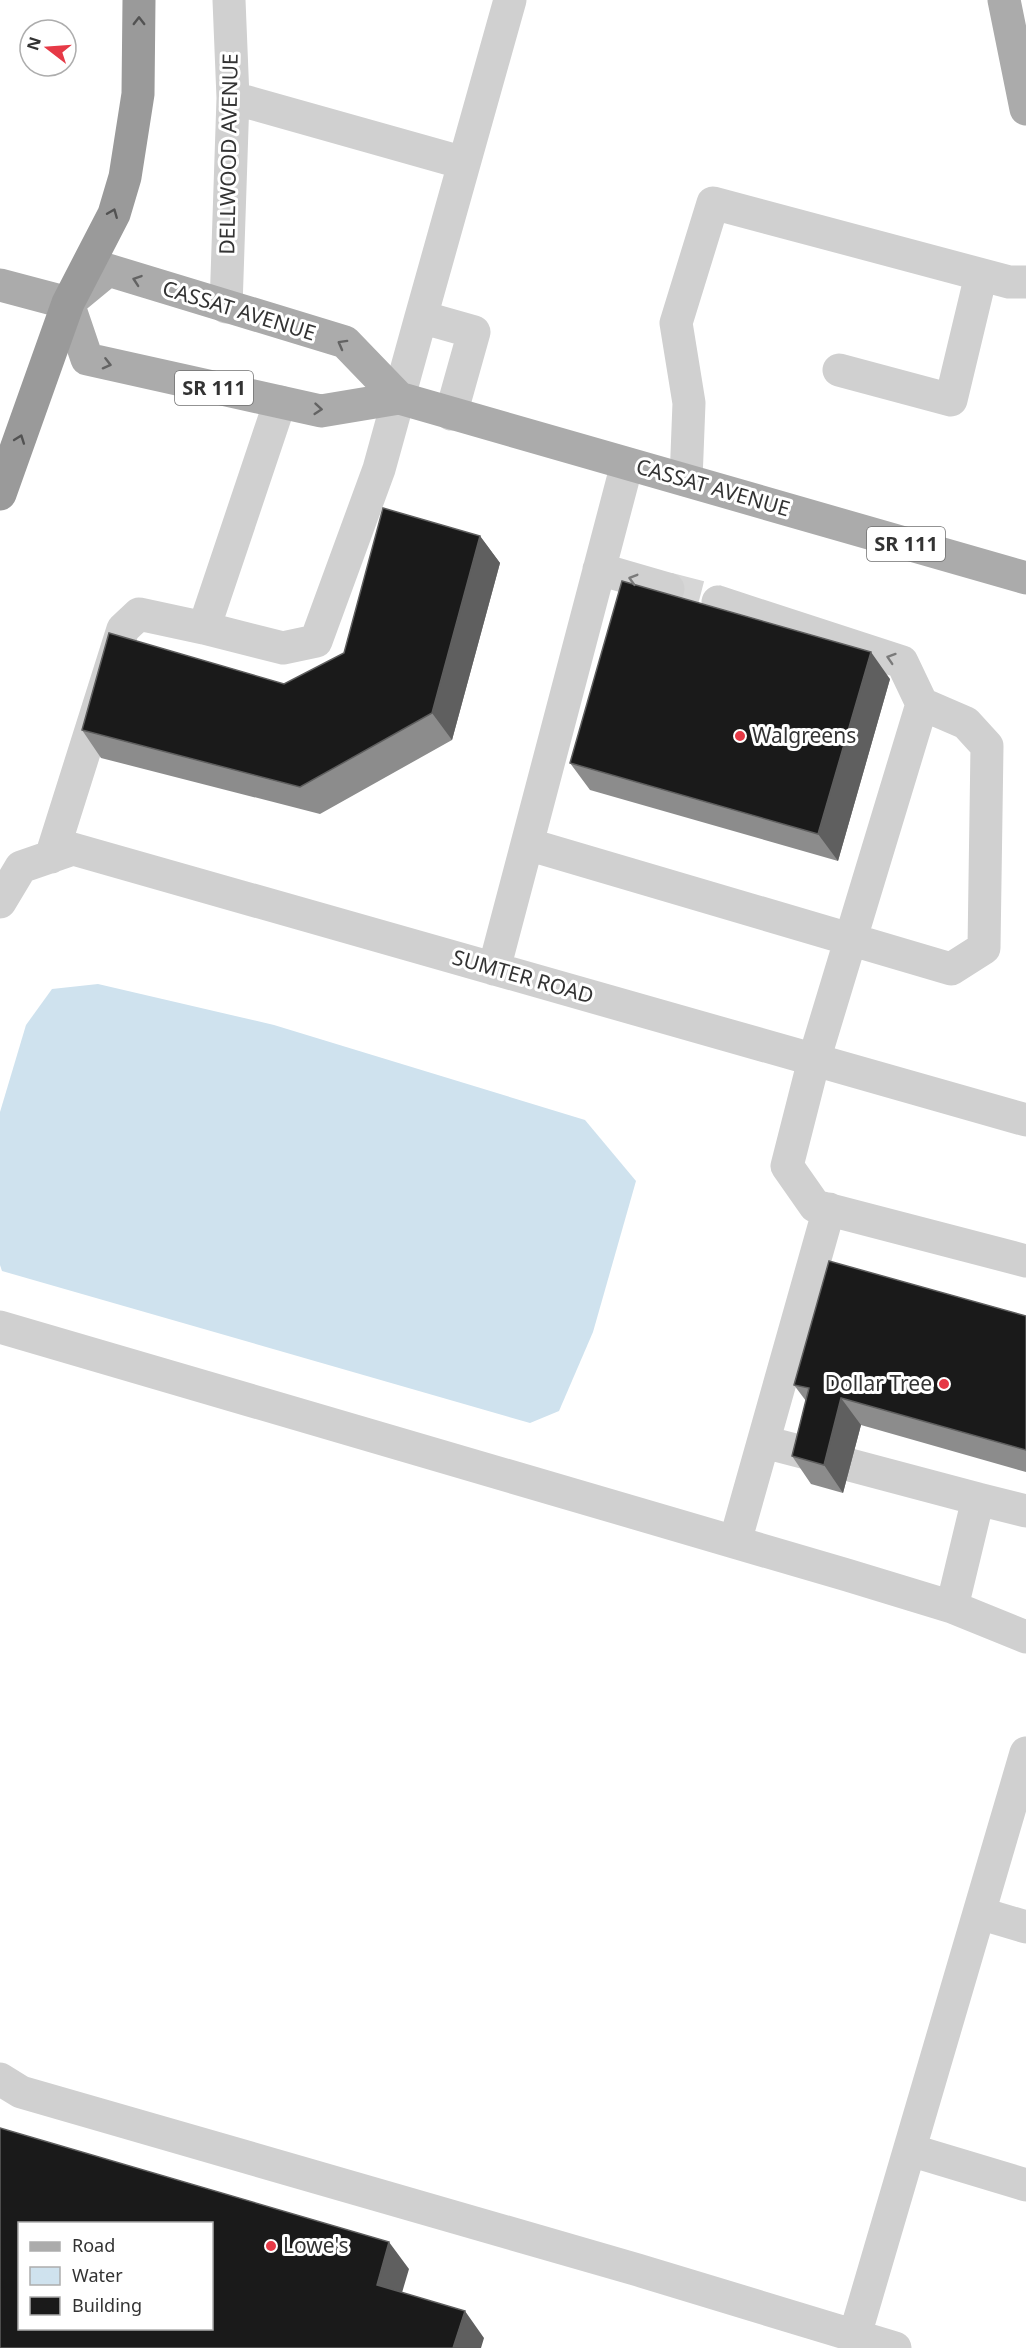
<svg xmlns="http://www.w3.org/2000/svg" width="1026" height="2348" font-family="'Noto Sans',sans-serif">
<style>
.water{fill:#cfe2ee}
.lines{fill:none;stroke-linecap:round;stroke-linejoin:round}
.minor-tunnel{stroke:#d6d6d6;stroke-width:33;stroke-dasharray:33 16;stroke-linecap:butt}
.minor{stroke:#d0d0d0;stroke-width:33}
.major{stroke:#ababab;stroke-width:33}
.highway{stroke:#9a9a9a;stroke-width:33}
.wall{fill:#8c8c8c}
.shaded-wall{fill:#5f5f5f}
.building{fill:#1a1a1a;stroke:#5f5f5f;stroke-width:1.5;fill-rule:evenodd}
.oneway{stroke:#525252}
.oneway2{stroke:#636363}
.oneway3{stroke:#7a7a7a}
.poi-dot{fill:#e63946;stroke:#fff;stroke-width:2}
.labels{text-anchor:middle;stroke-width:6;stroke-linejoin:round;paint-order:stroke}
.shield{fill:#fff;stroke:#707070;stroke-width:1.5}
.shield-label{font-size:20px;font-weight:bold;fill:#333}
.street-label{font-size:21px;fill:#333;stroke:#fff}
.poi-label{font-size:21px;fill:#333;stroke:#fff;text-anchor:start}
</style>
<rect width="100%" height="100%" fill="#fff"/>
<!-- water -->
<path class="water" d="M98,984L274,1025L585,1120L636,1181L593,1332L559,1411L530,1423L2,1271L0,1265V1112L26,1025L52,989Z"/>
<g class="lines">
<!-- minor-tunnel -->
<path class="minor-tunnel" d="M668,589L718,602"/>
<!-- minor -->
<path class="minor" d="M233,98L464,163
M226,307L233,98L229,0
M421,317L510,0
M839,370L951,400L981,275
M627,464L527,844L951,969L984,948L987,746L966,723L922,704
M686,480L689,403L676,323L713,203L1009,282H1026
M599,569L668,589
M718,602L902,662L922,704L814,1060L787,1166L815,1206L1026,1261
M204,628L283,648L316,641L379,469L421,317L474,332L451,414
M51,857L123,629L139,614L204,628L280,402
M0,902L21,867L73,849L1026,1120
M494,969L527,844
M0,1327L847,1575L952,1607L1026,1637
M764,1442L818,1456
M850,1465L978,1499
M735,1542L829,1209
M952,1607L978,1499L1026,1511
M979,1913L1026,1927
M0,2079L21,2092L638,2270L895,2348
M910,2150L1026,2185
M855,2335L1026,1753"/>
<!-- major -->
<path class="major" d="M1004,0L1026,109
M0,285L68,303
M68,303L87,359L321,411L399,398L1026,578
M68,303L108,270L345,342L399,398"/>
<!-- highway -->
<path class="highway" d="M0,494L68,303L114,214L125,177L138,94L139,0"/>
</g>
<!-- wall -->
<path class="wall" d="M480,536L500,563L452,740L320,814L101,758L82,730L284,684L344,653Z
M890,679L838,861L590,790L570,763Z
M1026,1316V1472L861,1425L843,1493L811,1484L792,1456L806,1401L794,1385Z"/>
<!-- shaded-wall -->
<path class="shaded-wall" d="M480,536L500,563L452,740L432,713Z
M871,652L890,679L838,861L818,834Z
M841,1398L861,1425L843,1493L824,1465Z
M389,2242L409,2269L396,2313L377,2285Z
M465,2311L484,2338L481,2348H453Z"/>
<!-- building -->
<path class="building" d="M383,508L480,536L432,713L300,787L82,730L109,633L284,684L344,653Z
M622,581L871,652L818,834L570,763Z
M829,1261L1026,1316V1450L841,1398L824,1465L792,1456L809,1388L794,1385Z
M0,2128L389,2242L377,2285L465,2311L453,2348H0ZM20,2223H212V2328H20Z"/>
<!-- one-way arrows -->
<defs><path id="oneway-chevron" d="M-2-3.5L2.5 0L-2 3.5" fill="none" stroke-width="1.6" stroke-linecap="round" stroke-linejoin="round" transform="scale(1.5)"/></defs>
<g class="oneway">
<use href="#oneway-chevron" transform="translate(139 21) rotate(-90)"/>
<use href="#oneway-chevron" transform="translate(113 213) rotate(-68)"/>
<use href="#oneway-chevron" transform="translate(20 439) rotate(-70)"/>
</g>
<g class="oneway2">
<use href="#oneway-chevron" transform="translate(137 280) rotate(-161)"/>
<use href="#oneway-chevron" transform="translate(342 344) rotate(-151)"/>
<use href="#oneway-chevron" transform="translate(107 364) rotate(14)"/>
<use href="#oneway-chevron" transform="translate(318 409) rotate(5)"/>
</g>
<g class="oneway3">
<use href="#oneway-chevron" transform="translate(633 579) rotate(-164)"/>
<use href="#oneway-chevron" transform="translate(891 658) rotate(-162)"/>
</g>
<!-- markers -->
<g class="poi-dot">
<circle cx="740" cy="736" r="6"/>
<circle cx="944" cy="1384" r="6"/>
<circle cx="271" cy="2246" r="6"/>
</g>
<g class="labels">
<!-- shield labels -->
<g class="shield">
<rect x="175" y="371" width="78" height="34" rx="4.5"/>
<rect x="867" y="527" width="78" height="34" rx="4.5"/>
</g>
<g class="shield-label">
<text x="214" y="395">SR 111</text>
<text x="906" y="551">SR 111</text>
</g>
<!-- street labels -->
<g class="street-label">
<text transform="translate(229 154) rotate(-89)" y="7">DELLWOOD AVENUE</text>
<text transform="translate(239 311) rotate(17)" y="7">CASSAT AVENUE</text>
<text transform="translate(713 488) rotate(16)" y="7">CASSAT AVENUE</text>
<text transform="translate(523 977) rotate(16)" y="7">SUMTER ROAD</text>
</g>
<!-- poi labels -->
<g class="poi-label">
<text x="752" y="743">Walgreens</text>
<text x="932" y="1391" text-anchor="end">Dollar Tree</text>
<text x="283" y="2253">Lowe's</text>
</g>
</g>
<!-- legend -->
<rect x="18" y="2222" width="195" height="108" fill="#ffffff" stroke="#adadad" stroke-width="1.5"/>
<rect x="30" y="2242" width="30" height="9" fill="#ababab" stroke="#adadad" stroke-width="1.5"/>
<text x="72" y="2252" font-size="18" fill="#333333">Road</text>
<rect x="30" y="2267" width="30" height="18" fill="#cfe2ee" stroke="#adadad" stroke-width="1.5"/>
<text x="72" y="2282" font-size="18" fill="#333333">Water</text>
<rect x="30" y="2297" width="30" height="18" fill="#1a1a1a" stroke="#adadad" stroke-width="1.5"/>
<text x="72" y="2312" font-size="18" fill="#333333">Building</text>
<!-- north arrow -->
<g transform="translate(48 48) rotate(287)"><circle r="28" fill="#ffffff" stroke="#adadad" stroke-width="1.5"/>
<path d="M0-4.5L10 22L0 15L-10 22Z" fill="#e63946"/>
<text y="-9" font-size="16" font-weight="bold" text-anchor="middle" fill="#333333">N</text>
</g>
</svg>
